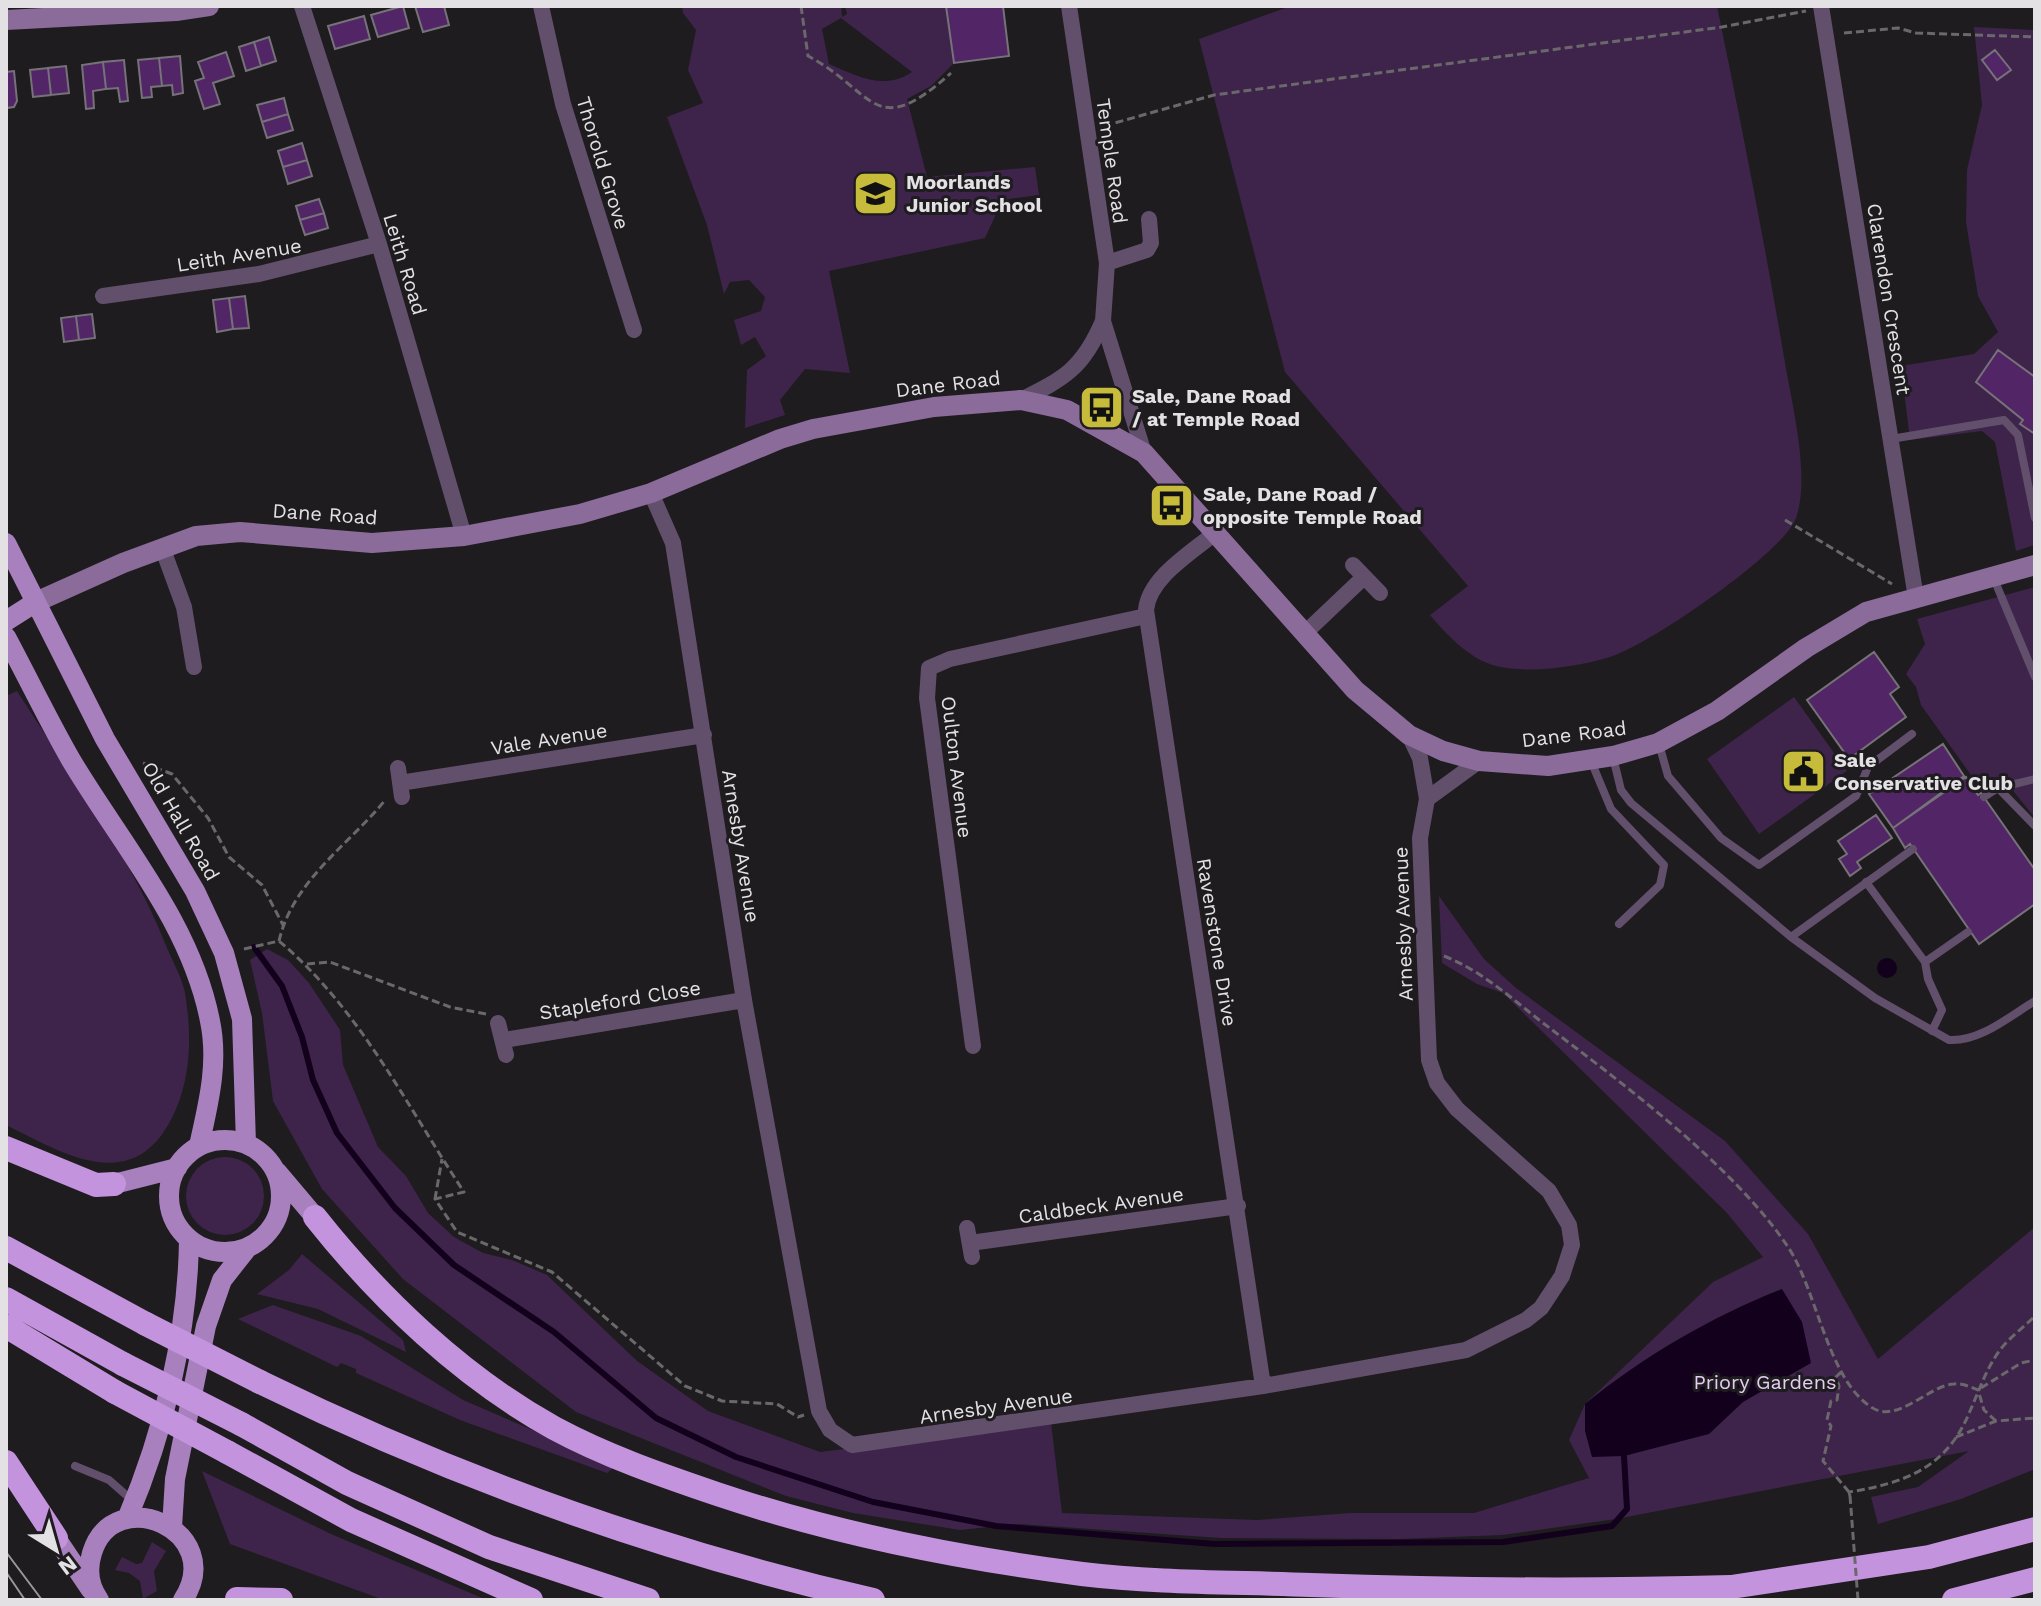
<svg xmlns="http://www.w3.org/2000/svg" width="2041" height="1606" font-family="'Work Sans',sans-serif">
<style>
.green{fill:#3e244b;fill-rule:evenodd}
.water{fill:#12001c}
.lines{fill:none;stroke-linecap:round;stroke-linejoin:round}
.stream{stroke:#12001c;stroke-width:6}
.building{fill:#522567;stroke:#757377;stroke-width:2}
.path{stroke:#6a686b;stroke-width:3;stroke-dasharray:8 4;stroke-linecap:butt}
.lane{stroke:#624f6c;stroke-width:8}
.street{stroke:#624f6c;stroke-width:16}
.secondary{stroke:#8a6b9a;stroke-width:20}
.primary{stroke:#a880bd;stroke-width:20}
.highway{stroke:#c493dd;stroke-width:24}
.tram{stroke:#99979a;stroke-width:2}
.path-bridge{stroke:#6a686b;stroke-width:3;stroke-dasharray:8 4;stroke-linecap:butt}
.highway-bridge{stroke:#c493dd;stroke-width:24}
.labels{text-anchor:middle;stroke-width:6;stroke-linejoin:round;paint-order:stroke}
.street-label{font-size:20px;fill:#e3e1e3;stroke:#1e1c1f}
.poi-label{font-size:20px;font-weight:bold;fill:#e3e1e3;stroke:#1e1c1f;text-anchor:start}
.park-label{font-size:20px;fill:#e5ccf3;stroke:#1e1c1f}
</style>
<rect width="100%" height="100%" fill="#1e1c1f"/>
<!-- green -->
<path class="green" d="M682,6H841L842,17L847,14L845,6H946L954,63L931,86L907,99L927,177L1035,167L1039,195L1008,199L997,212L985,238L829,271L850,373L805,369L780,400L785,415L745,428L747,370L766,356L755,337L741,345L734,320L761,311L765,297L749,280L730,282L724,294L707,225L667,117L703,103L688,70L696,30L683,13ZM841,18L912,72C884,91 857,76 829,64L822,29Z
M1291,6H1717C1741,123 1764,239 1784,357C1791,401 1811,475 1796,518C1784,553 1646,647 1610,657C1577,667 1530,674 1496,666C1469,659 1447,635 1430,615L1468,586L1285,372L1199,39Z
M1974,27L2035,30V545L2016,551L1995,442L1982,431L1910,440L1901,366L1974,354L1998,332L1978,296L1966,222L1967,170L1982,105Z
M2035,587V818L2006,782L1971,775L1921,705L1916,687L1906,674L1925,644L1917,619Z
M17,691C70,774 131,856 167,948C173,962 182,978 185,993C193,1041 191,1092 163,1133C122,1192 55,1149 6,1125V696Z
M1794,697L1847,771L1759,834L1707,759Z
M1439,896L1484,959L1516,988L1725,1141L1808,1234L1878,1359L2035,1227V1469L1961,1499L1878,1524L1871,1497L1918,1487L1969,1451L1616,1519L1502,1535L1399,1539L1221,1538L1019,1524L960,1530L853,1513L786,1496L576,1412L403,1279L322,1189L273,1101L262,1013L250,960L267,949L288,960L309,983L340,1030L343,1065L378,1147L406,1176L428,1213L454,1237L483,1253L512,1260L547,1275L637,1361L708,1411L820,1452L1051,1423L1062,1513L1257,1520L1351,1513H1474L1589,1478L1569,1440L1585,1404L1713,1282L1763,1257L1727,1213L1503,993L1477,984L1442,963Z
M186 1196a39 39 0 1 1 78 0a39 39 0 1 1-78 0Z
M302,1254L403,1340L406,1352L318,1309L257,1294L289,1270Z
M273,1305L361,1336L463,1400L616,1466L607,1473L460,1420L356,1373V1369L341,1363L337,1367L238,1319Z
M202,1471L331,1534L487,1600H384L230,1544Z
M152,1542L166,1551L154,1571L157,1591L143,1599L140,1581L129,1573L115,1570L122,1557L136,1564L142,1563Z"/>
<!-- water -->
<path class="water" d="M1877 968a10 10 0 1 1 20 0a10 10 0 1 1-20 0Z
M1782,1289L1802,1322L1811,1363L1743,1402L1709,1434L1624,1456L1592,1457L1585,1431V1404C1644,1356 1711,1317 1782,1289Z"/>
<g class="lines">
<!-- stream -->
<path class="stream" d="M254,947L282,986L302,1037L313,1080L337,1133L395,1208L454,1265L554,1332L656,1418L736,1457L873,1502L996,1526L1214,1544L1503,1542L1612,1526L1627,1509L1624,1456"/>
</g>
<!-- building -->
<path class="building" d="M403,6L409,28L378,37L371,15Z
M415,6H444L449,25L423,32Z
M946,6H1003L1009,56L954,63Z
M364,16L370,39L335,49L328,26Z
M269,37L276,61L261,66L254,42Z
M254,42L261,66L246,71L239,47Z
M1995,50L2011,70L1997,80L1982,60Z
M226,52L234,76L213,83L220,104L204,109L195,81L204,78L198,62Z
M180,56L183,93L173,95L172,85L162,86L159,58Z
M159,58L162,86L151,87L152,97L142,98L138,60Z
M124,60L128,101L120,102L118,88L106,89L103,62Z
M103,62L106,89L93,91L94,108L86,109L82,65Z
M66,66L69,93L51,95L48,68Z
M48,68L51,95L33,97L30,70Z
M14,71L17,101L14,107L6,108V72Z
M284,98L288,114L262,122L257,105Z
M288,114L293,130L267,138L262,122Z
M302,143L307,160L283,167L278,151Z
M307,160L312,176L288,184L283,167Z
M319,199L324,213L300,220L296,206Z
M324,213L328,228L305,235L300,220Z
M245,296L249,328L233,329L229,298Z
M229,298L233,329L217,332L213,300Z
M92,314L95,338L79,340L76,316Z
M76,316L79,340L64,342L61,318Z
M1998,350L2035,377V434L2020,424L2023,420L1976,382Z
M1874,652L1899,687L1890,694L1906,717L1849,759L1807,700Z
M1943,744L1964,776L1893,828L1869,794Z
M1966,777L1978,795L1981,793L2035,870V904L1979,944L1910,844L1905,848L1893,828Z
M1876,815L1892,838L1857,862L1861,868L1850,876L1839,859L1847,854L1838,841Z"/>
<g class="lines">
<!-- path -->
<path class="path" d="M801,6L808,56C875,91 873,143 951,73
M1844,33L1898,28L1916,33L2035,37
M1104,126L1214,95L1722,27L1806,11
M1785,520L1892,584
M143,763L172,774L208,818L229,857L262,885L283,925
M279,941C293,880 349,845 386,799
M244,949L279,941C359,1008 407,1106 464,1192L435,1199L457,1232L552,1272L685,1386L722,1401L777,1404L798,1417L804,1415
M1444,956C1482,971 1511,998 1543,1023C1622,1083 1733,1165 1788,1247C1817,1290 1827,1378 1871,1407C1897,1425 1929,1385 1954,1384C1963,1383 1970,1387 1978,1390L1984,1410L1996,1421
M307,964L330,962L450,1007L486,1014
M435,1199L442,1159
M1841,1372L1836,1377L1839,1386L1837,1400L1831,1401L1827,1420L1831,1426L1823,1461L1849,1492
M1981,1388L2021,1363L2035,1360
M1956,1437L1996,1421L2035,1418
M1850,1496L1849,1492C1905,1483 1947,1468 1970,1411C1979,1391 1986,1369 2000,1350C2009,1338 2024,1327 2035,1316"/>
<!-- lane -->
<path class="lane" d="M1891,439L2004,420L2018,435L2035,518
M1994,579L2035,677
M1659,744L1668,776L1721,838L1759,865L1856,796L1868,767L1912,734
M1613,757L1621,790L1631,803L1791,937L1913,849
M1591,761L1611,809L1664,865L1660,885L1619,924
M1998,788L2035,826
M1984,797L1998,788L2035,779
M1866,882L1925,962L1928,979L1942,1010L1932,1031
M1791,937L1875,998L1949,1040C1980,1042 2010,1016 2035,1001
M1925,962L1968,932
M75,1466L109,1480L134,1502"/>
<!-- street -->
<path class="street" d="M302,6L379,244L464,536
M541,6L563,104L634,330
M1069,6L1107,263L1103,321L1144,453
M1821,6L1916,598
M1107,263L1147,250L1151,243L1149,219
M103,296L259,274L379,244
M1021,400C1065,378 1083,368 1103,321
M651,493L673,543L744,1000L819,1411L830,1430L852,1445L1263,1386L1466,1350L1526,1320L1541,1308L1562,1276L1572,1245L1569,1225L1549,1191L1457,1109L1437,1083L1429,1060L1420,838L1427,799L1420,758L1409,735
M1216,532C1193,552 1149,577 1146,610L1263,1386
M162,547L184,607L194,667
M1353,565L1380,593
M1306,632L1364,577
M398,768L402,797
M400,783L704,735
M1427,799L1479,761
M498,1023L506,1055
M504,1040L744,1000
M973,1046L927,698L929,668L950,659L1146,616
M967,1228L972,1257
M970,1243L1238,1206"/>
<!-- secondary -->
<path class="secondary" d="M6,20L176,11L209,6
M36,602L123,563L196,536L240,532L372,543L464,536L580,514L651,493L780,439L813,429L934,407L1021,400L1067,410L1144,453L1355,690L1409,735L1443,751L1479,761L1548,766L1613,756L1658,743L1717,711L1806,648L1866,612L2035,565"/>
<!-- primary -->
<path class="primary" d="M6,543L105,739L195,891L224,953L242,1019L246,1144
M6,621L36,602
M6,637C28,678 48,720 71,760C121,844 191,923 210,1021C219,1064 208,1105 199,1146
M169 1196a56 56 0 1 1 112 0a56 56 0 1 1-112 0Z
M277,1172L315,1217
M114,1184L177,1168
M127,1519C164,1432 188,1333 189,1239
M172,1527L175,1479L206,1326L222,1280L248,1247
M56,1538L91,1590
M99,1600C89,1586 87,1569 92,1553C114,1481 228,1531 183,1600"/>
<!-- highway -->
<path class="highway" d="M6,1148L96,1185L114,1184
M315,1217C380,1299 462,1377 554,1428C606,1456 661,1475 717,1494C836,1534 957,1558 1082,1574C1157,1583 1235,1582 1311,1585C1451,1590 1590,1591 1731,1587
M6,1248L146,1324
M6,1299L123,1364
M6,1326L115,1392
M260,1382C456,1478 660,1551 873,1600
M241,1424L347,1483L489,1547L648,1600
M227,1452L351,1520L531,1600
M6,1462L56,1538
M1718,1589L1929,1557L2035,1529
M237,1599L281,1600
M1954,1600L2035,1579"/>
<!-- tram -->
<path class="tram" d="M6,1552L42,1600
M6,1572L25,1600"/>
<!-- path-bridge -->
<path class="path-bridge" d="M1850,1496L1858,1600"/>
<!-- highway-bridge -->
<path class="highway-bridge" d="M146,1324L260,1382
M123,1364L241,1424
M115,1392L227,1452"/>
</g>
<!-- icons -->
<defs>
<symbol id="school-square" viewBox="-11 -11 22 22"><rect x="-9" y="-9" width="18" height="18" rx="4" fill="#c7bb3b" stroke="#1e1c1f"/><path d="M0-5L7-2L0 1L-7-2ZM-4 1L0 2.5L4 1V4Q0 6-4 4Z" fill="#111"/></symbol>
<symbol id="bus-square" viewBox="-11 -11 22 22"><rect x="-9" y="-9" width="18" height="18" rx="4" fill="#c7bb3b" stroke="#1e1c1f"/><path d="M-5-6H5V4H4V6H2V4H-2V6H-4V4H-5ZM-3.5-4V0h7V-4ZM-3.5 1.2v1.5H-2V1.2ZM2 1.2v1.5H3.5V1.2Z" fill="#111"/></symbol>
<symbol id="civic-square" viewBox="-11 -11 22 22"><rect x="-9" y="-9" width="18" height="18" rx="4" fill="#c7bb3b" stroke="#1e1c1f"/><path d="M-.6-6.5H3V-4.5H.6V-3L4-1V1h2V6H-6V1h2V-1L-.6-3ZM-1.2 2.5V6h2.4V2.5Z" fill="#111"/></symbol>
</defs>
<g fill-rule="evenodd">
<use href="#school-square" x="850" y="168" width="51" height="51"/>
<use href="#bus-square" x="1076" y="382" width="51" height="51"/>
<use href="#bus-square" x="1146" y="480" width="51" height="51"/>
<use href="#civic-square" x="1778" y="746" width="51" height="51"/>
</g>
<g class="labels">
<!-- street labels -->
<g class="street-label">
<text transform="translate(1112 161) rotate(82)" y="7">Temple Road</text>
<text transform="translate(603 163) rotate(73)" y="7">Thorold Grove</text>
<text transform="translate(239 255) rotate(-9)" y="7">Leith Avenue</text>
<text transform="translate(405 264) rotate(73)" y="7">Leith Road</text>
<text transform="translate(1889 299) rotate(81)" y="7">Clarendon Crescent</text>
<text transform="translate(948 384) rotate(-7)" y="7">Dane Road</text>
<text transform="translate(325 514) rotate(4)" y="7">Dane Road</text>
<text transform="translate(1574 734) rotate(-7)" y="7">Dane Road</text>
<text transform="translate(549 739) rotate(-9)" y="7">Vale Avenue</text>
<text transform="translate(957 767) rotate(83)" y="7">Oulton Avenue</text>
<text transform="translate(181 821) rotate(60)" y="7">Old Hall Road</text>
<text transform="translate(741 846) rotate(81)" y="7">Arnesby Avenue</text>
<text transform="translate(1403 924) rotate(-92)" y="7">Arnesby Avenue</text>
<text transform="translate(1217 942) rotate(81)" y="7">Ravenstone Drive</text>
<text transform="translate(620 1000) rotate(-9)" y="7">Stapleford Close</text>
<text transform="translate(1101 1205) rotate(-8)" y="7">Caldbeck Avenue</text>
<text transform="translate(996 1406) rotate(-8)" y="7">Arnesby Avenue</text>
</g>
<!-- poi labels -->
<g class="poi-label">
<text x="906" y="189">Moorlands<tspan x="906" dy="23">Junior School</tspan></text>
<text x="1132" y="403">Sale, Dane Road<tspan x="1132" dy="23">/ at Temple Road</tspan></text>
<text x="1203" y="501">Sale, Dane Road /<tspan x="1203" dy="23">opposite Temple Road</tspan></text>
<text x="1834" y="767">Sale<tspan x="1834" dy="23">Conservative Club</tspan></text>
</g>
<!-- park labels -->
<g class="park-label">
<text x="1765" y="1389">Priory Gardens</text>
</g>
</g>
<!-- border -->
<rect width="2041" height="1606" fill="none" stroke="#e3e1e3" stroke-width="16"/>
<!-- north arrow -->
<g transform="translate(56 1550) rotate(143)" stroke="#1e1c1f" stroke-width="6" paint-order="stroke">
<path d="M0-6L14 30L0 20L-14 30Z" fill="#e3e1e3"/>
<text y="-12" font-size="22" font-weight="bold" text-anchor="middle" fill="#e3e1e3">N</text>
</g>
</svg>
